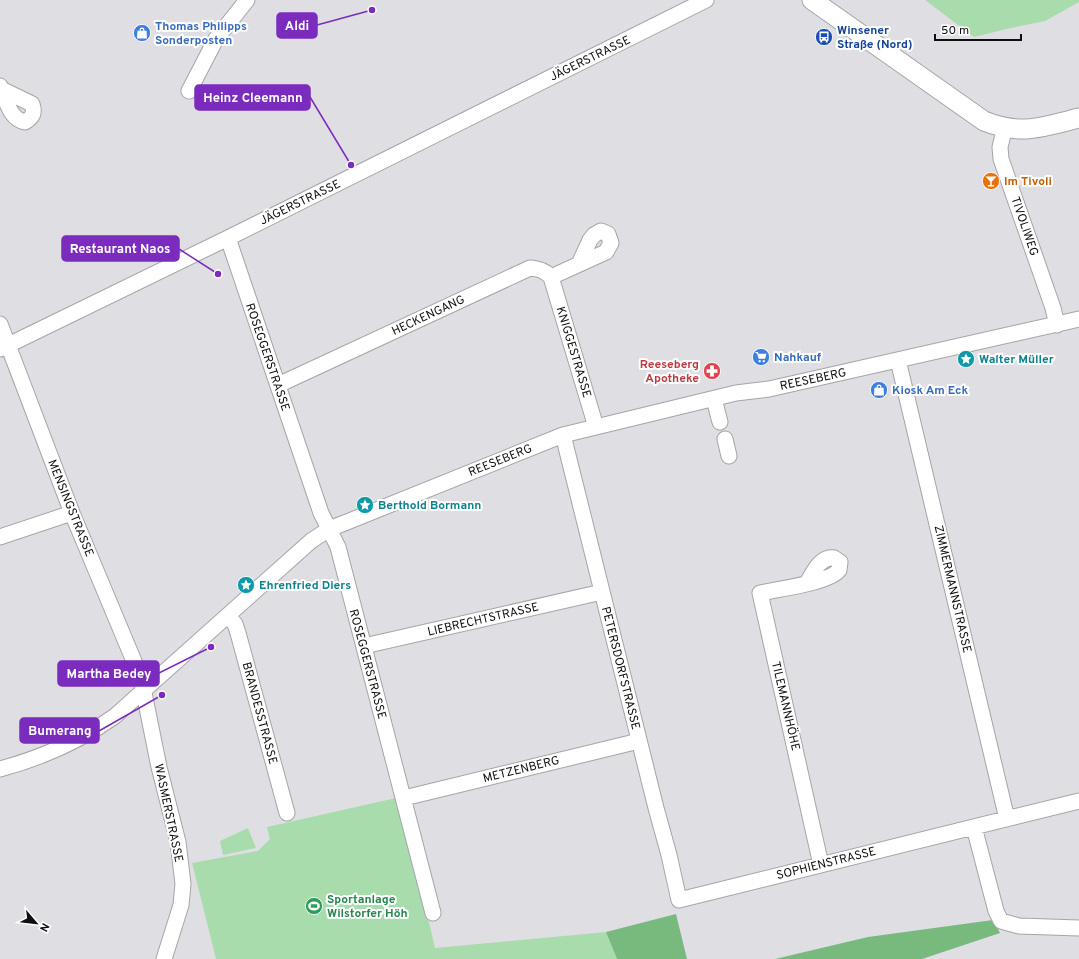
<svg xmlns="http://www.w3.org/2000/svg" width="1079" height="959" font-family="Overpass,sans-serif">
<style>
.green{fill:#a9dcad}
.forest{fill:#78ba7e}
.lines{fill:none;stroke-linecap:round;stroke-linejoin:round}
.minor-casing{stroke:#a5a4aa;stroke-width:17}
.major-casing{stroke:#a5a4aa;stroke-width:21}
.minor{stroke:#fff;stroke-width:15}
.major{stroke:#fff;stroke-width:19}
.labels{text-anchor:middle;stroke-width:4;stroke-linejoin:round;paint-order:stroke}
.shop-label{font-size:12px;font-weight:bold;fill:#366cbe;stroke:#fff;text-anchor:start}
.transit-label{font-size:12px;font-weight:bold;fill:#164399;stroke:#fff;text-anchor:start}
.street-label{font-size:12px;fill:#0f0f11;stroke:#fff}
.food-label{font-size:12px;font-weight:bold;fill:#c56008;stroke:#fff;text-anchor:start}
.culture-label{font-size:12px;font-weight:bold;fill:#0d838f;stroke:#fff;text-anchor:start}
.health-label{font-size:12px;font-weight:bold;fill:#be3a42;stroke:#fff;text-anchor:end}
.leisure-label{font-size:12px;font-weight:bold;fill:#27864d;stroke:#fff;text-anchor:start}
.leader{fill:none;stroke:#7b2cbf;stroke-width:1.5}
.callout-dot{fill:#7b2cbf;stroke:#fff;stroke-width:1.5}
.callout{fill:#7b2cbf;stroke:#7b2cbf;stroke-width:1.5}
.callout-label{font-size:13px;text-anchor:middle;font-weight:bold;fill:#fff}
</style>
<rect width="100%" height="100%" fill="#dfdee3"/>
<!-- green -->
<path class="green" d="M925,0H1079V2L1045,21L1011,28L974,37Z
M396,798L401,803L435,948L606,932L617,959H216L192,863L258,851L270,839L267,827Z
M248,828L256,848L223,855L220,841Z"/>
<!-- forest -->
<path class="forest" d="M676,914L687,959H617L606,932Z
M993,920L1000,933L922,959H775L868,937Z"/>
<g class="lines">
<defs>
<path id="minor" d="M0,86L1,89C7,102 10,119 25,122C33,117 35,113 32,104L1,89
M189,91L216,39L247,0
M1005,127L1000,147L1001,159L1053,308L1057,325
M228,238L321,513L338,547L433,913
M551,277L606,252L611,243L608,234L601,231L594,235L590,240L579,264
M0,324L72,513L141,678L159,767L178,842L183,884L181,905L164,959
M0,349L228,238L706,0
M898,360L1007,819
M278,385L530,268C539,269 544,270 551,277L596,427
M714,399L720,422
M563,435L656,808L669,855L679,900L1079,801
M725,439L729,456
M0,537L72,513
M807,583C813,573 820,556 834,558L840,562L839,570C829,583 778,589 760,593L821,865
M228,616L235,624L238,633L287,813
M364,646L602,592
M0,769C41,758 80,741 115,716L311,541L329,529L347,522L563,435L736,393L769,389L1079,319
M404,798L639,741
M974,827L996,911L1001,921L1019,926L1079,928"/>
<path id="major" d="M812,0L984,121C1021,136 1043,127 1079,118"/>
</defs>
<!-- minor casing -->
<use href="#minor" class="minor-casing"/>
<!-- major casing -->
<use href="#major" class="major-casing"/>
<!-- minor -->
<use href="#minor" class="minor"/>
<!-- major -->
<use href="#major" class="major"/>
</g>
<!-- icons -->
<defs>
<symbol id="shop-disc" viewBox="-11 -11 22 22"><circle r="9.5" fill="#3f7fe0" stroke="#fff"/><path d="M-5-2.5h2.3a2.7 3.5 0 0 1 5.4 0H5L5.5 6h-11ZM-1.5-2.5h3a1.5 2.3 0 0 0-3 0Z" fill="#fff"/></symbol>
<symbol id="bus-disc" viewBox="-11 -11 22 22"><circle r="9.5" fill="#1a4fb4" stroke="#fff"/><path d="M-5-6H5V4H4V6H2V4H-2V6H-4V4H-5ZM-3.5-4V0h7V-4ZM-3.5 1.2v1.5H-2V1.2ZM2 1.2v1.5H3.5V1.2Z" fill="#fff"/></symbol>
<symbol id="bar-disc" viewBox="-11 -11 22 22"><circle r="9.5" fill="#e8710a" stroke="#fff"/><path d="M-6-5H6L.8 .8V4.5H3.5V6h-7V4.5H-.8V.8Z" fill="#fff"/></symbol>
<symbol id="supermarket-disc" viewBox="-11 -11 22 22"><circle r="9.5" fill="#3f7fe0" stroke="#fff"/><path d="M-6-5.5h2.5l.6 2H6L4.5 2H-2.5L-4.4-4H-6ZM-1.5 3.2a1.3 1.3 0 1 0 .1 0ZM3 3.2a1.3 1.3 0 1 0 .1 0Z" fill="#fff"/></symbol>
<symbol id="sight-disc" viewBox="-11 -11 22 22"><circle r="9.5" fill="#0f9aa8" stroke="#fff"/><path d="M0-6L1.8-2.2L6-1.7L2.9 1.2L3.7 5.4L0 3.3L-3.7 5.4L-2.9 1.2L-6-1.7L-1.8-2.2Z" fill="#fff"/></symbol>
<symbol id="pharmacy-disc" viewBox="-11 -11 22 22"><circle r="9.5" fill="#e0444e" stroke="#fff"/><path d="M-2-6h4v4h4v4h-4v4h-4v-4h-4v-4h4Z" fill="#fff"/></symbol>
<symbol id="stadium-disc" viewBox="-11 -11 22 22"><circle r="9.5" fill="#2e9e5b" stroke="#fff"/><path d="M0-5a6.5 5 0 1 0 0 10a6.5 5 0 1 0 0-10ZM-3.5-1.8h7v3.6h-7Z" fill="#fff"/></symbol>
</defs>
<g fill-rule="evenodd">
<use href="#shop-disc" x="132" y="23" width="20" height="20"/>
<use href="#bus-disc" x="814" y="27" width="20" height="20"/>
<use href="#bar-disc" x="981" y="171" width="20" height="20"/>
<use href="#supermarket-disc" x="751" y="347" width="20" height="20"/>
<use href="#sight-disc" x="956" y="349" width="20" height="20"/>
<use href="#pharmacy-disc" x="702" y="361" width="20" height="20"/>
<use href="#shop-disc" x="869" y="380" width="20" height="20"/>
<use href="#sight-disc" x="355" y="495" width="20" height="20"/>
<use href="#sight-disc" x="236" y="575" width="20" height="20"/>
<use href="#stadium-disc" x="304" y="896" width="20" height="20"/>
</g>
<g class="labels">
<!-- shop labels -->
<g class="shop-label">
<text x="155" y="30">Thomas Philipps<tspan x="155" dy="14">Sonderposten</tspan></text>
<text x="774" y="361">Nahkauf</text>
<text x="892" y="394">Kiosk Am Eck</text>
</g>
<!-- transit labels -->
<g class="transit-label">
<text x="837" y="34">Winsener<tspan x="837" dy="14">Straße (Nord)</tspan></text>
</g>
<!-- street labels -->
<g class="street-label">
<text transform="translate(590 58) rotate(-26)" y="4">JÄGERSTRASSE</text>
<text transform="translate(300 202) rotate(-26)" y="4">JÄGERSTRASSE</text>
<text transform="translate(1025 226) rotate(71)" y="4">TIVOLIWEG</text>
<text transform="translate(428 315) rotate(-25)" y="4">HECKENGANG</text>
<text transform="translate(574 352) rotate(73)" y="4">KNIGGESTRASSE</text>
<text transform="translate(268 357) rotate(71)" y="4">ROSEGGERSTRASSE</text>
<text transform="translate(813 379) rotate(-12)" y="4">REESEBERG</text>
<text transform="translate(500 460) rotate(-22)" y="4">REESEBERG</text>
<text transform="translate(71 508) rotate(68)" y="4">MENSINGSTRASSE</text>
<text transform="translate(953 589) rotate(77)" y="4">ZIMMERMANNSTRASSE</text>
<text transform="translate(483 619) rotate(-13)" y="4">LIEBRECHTSTRASSE</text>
<text transform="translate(368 664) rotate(75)" y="4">ROSEGGERSTRASSE</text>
<text transform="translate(621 668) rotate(76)" y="4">PETERSDORFSTRASSE</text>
<text transform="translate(786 706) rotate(77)" y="4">TILEMANNHÖHE</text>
<text transform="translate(260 713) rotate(75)" y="4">BRANDESSTRASSE</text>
<text transform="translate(521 769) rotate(-14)" y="4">METZENBERG</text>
<text transform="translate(169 813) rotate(78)" y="4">WASMERSTRASSE</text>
<text transform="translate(826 863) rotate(-14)" y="4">SOPHIENSTRASSE</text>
</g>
<!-- food labels -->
<g class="food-label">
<text x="1004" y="185">Im Tivoli</text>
</g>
<!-- culture labels -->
<g class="culture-label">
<text x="979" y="363">Walter Müller</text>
<text x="378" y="509">Berthold Bormann</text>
<text x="259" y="589">Ehrenfried Diers</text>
</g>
<!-- health labels -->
<g class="health-label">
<text x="699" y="368">Reeseberg<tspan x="699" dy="14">Apotheke</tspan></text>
</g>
<!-- leisure labels -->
<g class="leisure-label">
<text x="327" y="903">Sportanlage<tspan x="327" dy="14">Wilstorfer Höh</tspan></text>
</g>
</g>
<!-- callouts -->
<path class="leader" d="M372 10L317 25M351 165L310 97M218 274L179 249M211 647L159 673M162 695L99 731"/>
<g class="callout-dot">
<circle cx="372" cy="10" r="4"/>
<circle cx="351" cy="165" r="4"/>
<circle cx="218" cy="274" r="4"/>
<circle cx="211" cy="647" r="4"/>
<circle cx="162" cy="695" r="4"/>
</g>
<g class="callout">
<rect x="277" y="13" width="40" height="25" rx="4"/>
<rect x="195" y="85" width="115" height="25" rx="4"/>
<rect x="62" y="236" width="117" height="25" rx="4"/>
<rect x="58" y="661" width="101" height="25" rx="4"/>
<rect x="20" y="718" width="79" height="25" rx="4"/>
</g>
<g class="callout-label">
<text x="297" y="30">Aldi</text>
<text x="253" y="102">Heinz Cleemann</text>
<text x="120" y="253">Restaurant Naos</text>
<text x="109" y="678">Martha Bedey</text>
<text x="60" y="735">Bumerang</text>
</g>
<!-- north arrow -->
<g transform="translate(36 923) rotate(118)" stroke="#ffffff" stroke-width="3" paint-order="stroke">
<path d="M0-3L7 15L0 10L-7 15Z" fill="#0f0f11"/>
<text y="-6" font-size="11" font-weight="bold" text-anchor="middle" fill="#0f0f11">N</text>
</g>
<!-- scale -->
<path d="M935 34v6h86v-6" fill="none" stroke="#0f0f11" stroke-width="2"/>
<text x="941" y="34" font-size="12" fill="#0f0f11" stroke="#ffffff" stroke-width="3" paint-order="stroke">50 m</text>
</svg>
